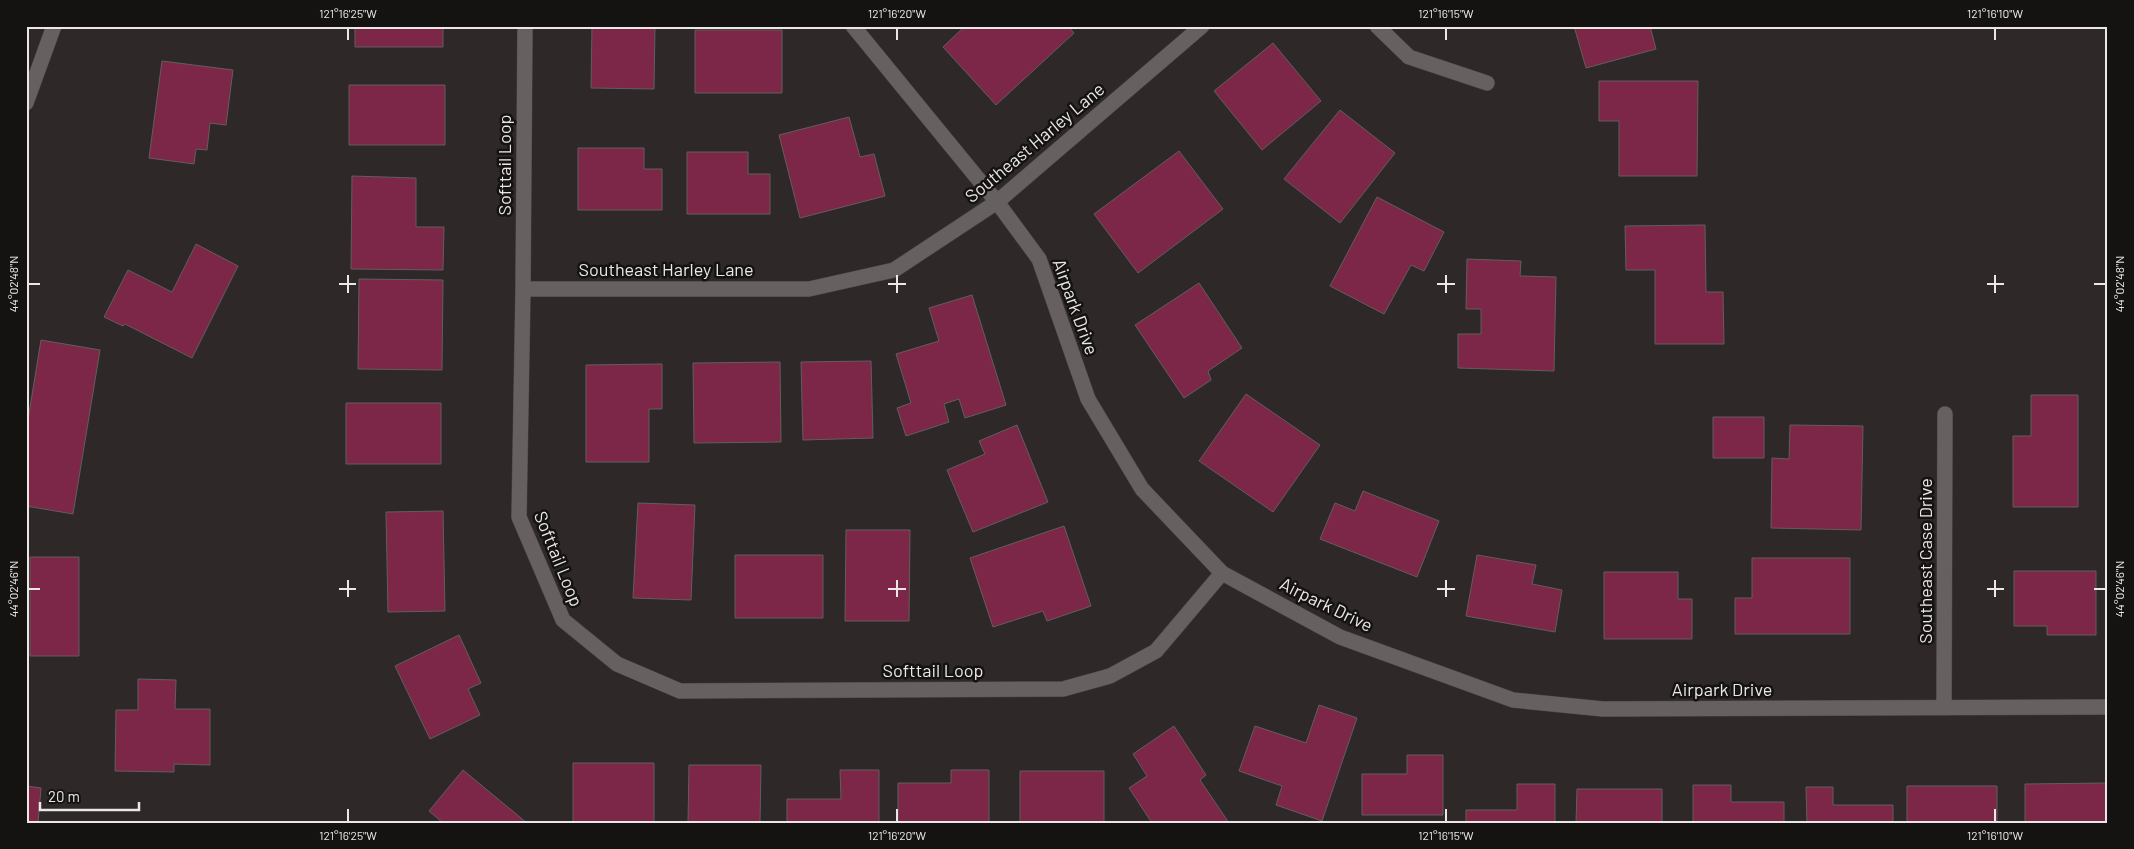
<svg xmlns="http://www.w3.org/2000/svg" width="2134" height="849" font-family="Barlow,sans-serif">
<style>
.building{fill:#7c2747;stroke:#635d5e}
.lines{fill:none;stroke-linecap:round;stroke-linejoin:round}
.minor-casing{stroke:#494544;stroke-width:16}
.minor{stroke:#676060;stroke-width:15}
.ticks{fill:none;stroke:#ebe7e7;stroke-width:2}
.labels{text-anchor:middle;stroke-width:5;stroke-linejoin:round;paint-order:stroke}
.street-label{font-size:18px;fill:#ebe7e7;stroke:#151212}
.neatline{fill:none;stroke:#ebe7e7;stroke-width:2}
.ticks-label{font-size:12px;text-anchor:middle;fill:#ebe7e7}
</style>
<rect width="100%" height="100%" fill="#2e2928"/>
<!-- building -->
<path class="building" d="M355,26H443V47H355Z
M592,26H655L654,89L591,88Z
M965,26H1068L1074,33L996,105L943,47Z
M1574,26H1650L1656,49L1586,68Z
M695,30H782V93H695Z
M1273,43L1321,101L1262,150L1214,91Z
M162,61L233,70L226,125L210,123L207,150L196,149L194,164L149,158Z
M1599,81H1698L1697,176H1619V121H1599Z
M349,85H445V145H349Z
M1340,110L1395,153L1340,223L1284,179Z
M849,117L860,157L874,154L885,196L800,218L779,135Z
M578,148H644V169H662V210H578Z
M1179,151L1223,209L1138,273L1094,214Z
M687,152H748V174H770V214H687Z
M352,176L416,178V227H444L443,270L351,269Z
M1377,197L1444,232L1424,271L1411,265L1384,314L1330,286Z
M1705,225L1706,292H1723L1724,344H1655V270H1626L1625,226Z
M196,244L238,266L192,358L125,324L123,326L104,317L128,270L172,292Z
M1467,259L1521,261L1520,276L1556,277L1554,371L1458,368V334H1481V309H1466Z
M359,279L443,280L442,370L358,369Z
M1199,283L1242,348L1208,371L1211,380L1184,398L1135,325Z
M972,295L1006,405L965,418L959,399L944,404L949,422L906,436L897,408L911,403L896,354L939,341L929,308Z
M41,340L100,350L73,514L26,506V432Z
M871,361L873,438L803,440L801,362Z
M780,362L781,442L694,443L693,363Z
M662,364V409H649V462H586V365Z
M1246,394L1320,445L1273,512L1199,461Z
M2031,395H2078V507H2013V436H2031Z
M346,403H441V464H346Z
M1713,417H1764V458H1713Z
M1017,425L1048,502L973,532L947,470L985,454L979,441Z
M1790,425L1863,426L1861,530L1771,528L1772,458L1789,459Z
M1363,491L1439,521L1417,577L1320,539L1335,503L1355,511Z
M638,503L695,505L691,600L633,598Z
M443,511L445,611L388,612L386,512Z
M1064,526L1091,606L1047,621L1043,611L993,627L970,558Z
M846,530H910L909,621H845Z
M735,555H823V618H735Z
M1477,555L1536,565L1532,584L1562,590L1555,632L1466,616Z
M30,557H79V656H30Z
M1752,558H1850V634H1735V598H1752Z
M2014,571H2096V635H2047V626H2014Z
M1604,572H1678V599H1692V639H1604Z
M459,635L481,683L468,689L480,715L430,739L395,666Z
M138,679L176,680L175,709H210V765L174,764V772L115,771L116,710H138Z
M1319,705L1357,718L1322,821L1276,805L1282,786L1239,771L1255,726L1306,743Z
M1174,726L1206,775L1200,780L1229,823H1152L1129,788L1147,776L1133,754Z
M1407,755H1443V815H1362V774H1407Z
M573,763H654V823H573Z
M689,765H761L760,823H688Z
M463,770L527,823H443L429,811Z
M840,770H879V823H787V799H841Z
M951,770H989V823H898V783H951Z
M1020,771H1104V823H1020Z
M2108,783V823H2025V784Z
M1517,784H1555V823H1466V810H1517Z
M1693,785H1731V802H1784V823H1693Z
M26,786L41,788L38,823H26Z
M1907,786H1997V823H1907Z
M1806,787H1833V805H1893V823H1807Z
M1577,789H1662V823H1576Z"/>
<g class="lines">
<defs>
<path id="minor" d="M525,26L523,289L519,517L563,620L617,664L680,691L1063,689L1110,676L1156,651L1222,573
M853,26L997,202L1039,259L1088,399L1142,489L1222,573L1340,637L1513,700L1603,709L2108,707
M1377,26L1409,57L1487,83
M26,103L54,26
M523,289H809L894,270L997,202L1202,26
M1944,708L1945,414"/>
</defs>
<!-- minor casing -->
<use href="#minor" class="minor-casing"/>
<!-- minor -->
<use href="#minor" class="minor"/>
</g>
<!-- ticks -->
<path class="ticks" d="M348,28V40M897,28V40M1446,28V40M1995,28V40M348,275V293M897,275V293M1446,275V293M1995,275V293M28,284H40M339,284H356M888,284H906M1437,284H1455M1987,284H2004M2094,284H2106M348,580V597M897,580V597M1446,580V597M1995,580V597M28,589H40M339,589H356M888,589H906M1437,589H1455M1987,589H2004M2094,589H2106M348,809V822M897,809V822M1446,809V822M1995,809V822"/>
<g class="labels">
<!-- street labels -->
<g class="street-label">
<text transform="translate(1035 143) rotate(-40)" y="6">Southeast Harley Lane</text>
<text transform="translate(505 165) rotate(-90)" y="6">Softtail Loop</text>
<text x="666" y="276">Southeast Harley Lane</text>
<text transform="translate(1075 307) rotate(70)" y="6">Airpark Drive</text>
<text transform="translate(558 559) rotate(68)" y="6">Softtail Loop</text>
<text transform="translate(1926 561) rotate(-90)" y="6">Southeast Case Drive</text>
<text transform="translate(1326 605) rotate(26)" y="6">Airpark Drive</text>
<text x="933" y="677">Softtail Loop</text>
<text x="1722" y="696">Airpark Drive</text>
</g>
</g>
<!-- border -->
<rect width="2134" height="849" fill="none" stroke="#151212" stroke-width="55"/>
<!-- scale -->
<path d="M40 802v8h99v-8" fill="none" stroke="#ebe7e7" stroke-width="2.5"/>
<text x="48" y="802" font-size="15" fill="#ebe7e7" stroke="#151212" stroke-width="4" paint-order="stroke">20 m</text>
<rect x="28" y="28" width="2078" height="794" class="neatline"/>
<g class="ticks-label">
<text x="348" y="18">121°16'25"W</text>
<text x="897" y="18">121°16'20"W</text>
<text x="1446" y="18">121°16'15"W</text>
<text x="1995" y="18">121°16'10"W</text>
<text transform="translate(14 284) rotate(-90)" y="4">44°02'48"N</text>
<text transform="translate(2120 284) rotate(-90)" y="4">44°02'48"N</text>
<text transform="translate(14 589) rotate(-90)" y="4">44°02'46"N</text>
<text transform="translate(2120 589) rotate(-90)" y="4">44°02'46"N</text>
<text x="348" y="840">121°16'25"W</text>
<text x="897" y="840">121°16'20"W</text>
<text x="1446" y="840">121°16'15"W</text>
<text x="1995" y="840">121°16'10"W</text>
</g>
</svg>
